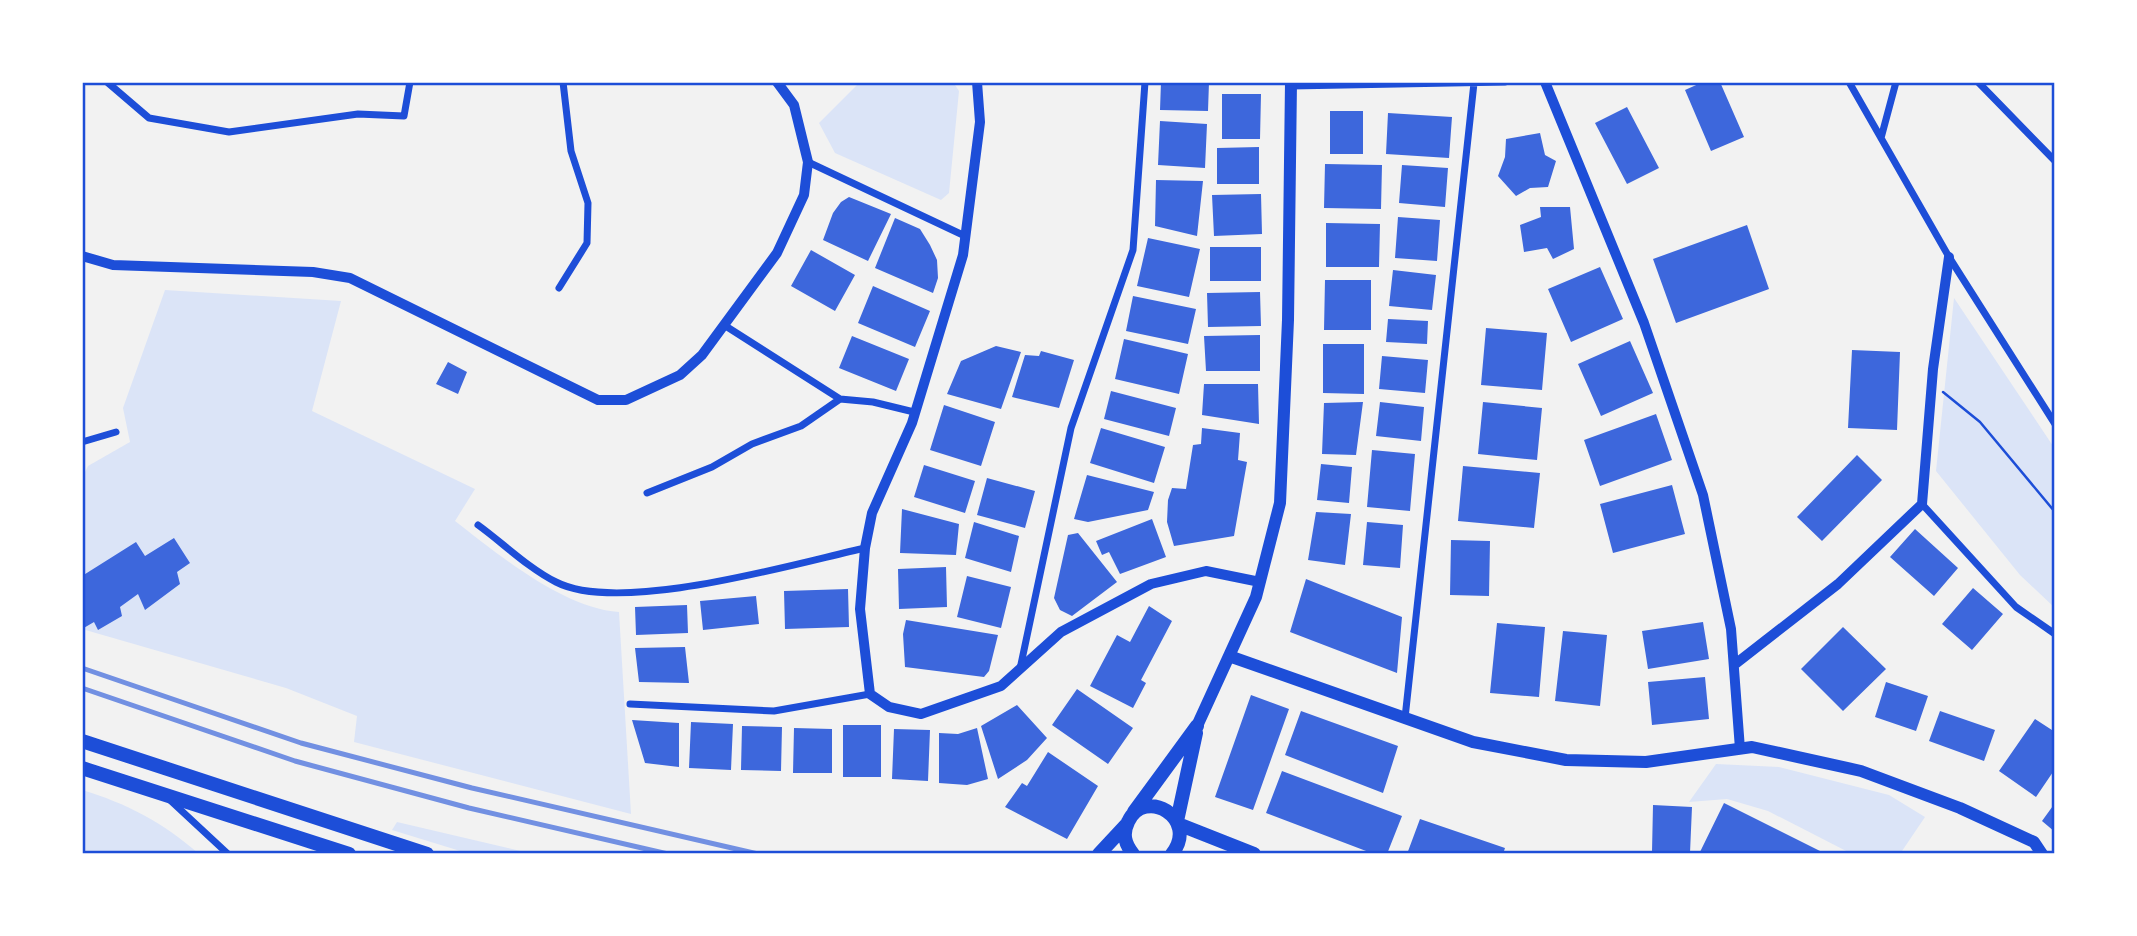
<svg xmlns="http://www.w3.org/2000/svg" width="2137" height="936" font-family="'Times New Roman',serif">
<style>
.green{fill:#dbe4f7}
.building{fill:#3d67dc}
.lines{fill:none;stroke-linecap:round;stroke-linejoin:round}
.path{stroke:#1d4ed8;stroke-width:2.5}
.minor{stroke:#1d4ed8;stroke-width:7}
.tertiary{stroke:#1d4ed8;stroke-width:10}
.secondary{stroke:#1d4ed8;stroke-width:12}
.primary{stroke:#1d4ed8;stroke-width:14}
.rail{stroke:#7290e2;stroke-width:5}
.neatline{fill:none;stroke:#1d4ed8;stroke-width:2.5}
</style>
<rect width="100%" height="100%" fill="#f2f2f2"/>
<!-- green -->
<path class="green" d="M860,82H953L959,91L949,193L941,200L835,153L819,123Z
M165,290L341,301L312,411L475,489L455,521C499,555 563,608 619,612L631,814L354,742L357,716L286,688L82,629V478L88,466L130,442L123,408Z
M1954,298L2055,449V608L2020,575L1936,471Z
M1716,764L1779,767L1889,795L1925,817L1900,854H1852L1768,811L1727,799L1689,802Z
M82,790C126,803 164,823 199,854H82Z
M397,822L533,854H470L392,830Z"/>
<!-- building -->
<path class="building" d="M1161,82H1209L1208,111L1160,110Z
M1703,82H1720L1744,137L1711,151L1685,90Z
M1222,94H1261L1260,139H1222Z
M1627,107L1659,168L1627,184L1595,123Z
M1330,111H1363V154H1330Z
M1388,113L1452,117L1449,158L1386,154Z
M1160,121L1207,124L1205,168L1158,165Z
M1540,133L1545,155L1556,161L1548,187L1530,188L1516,196L1498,176L1505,157L1506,139Z
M1259,147V184H1217V148Z
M1325,164L1382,165L1381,209L1324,208Z
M1402,165L1448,168L1445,207L1399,203Z
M1156,180L1203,181L1197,236L1155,226Z
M1261,194L1262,234L1214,236L1212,195Z
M849,197L891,214L868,261L823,240L833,213L841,202Z
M1540,207H1570L1574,249L1553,259L1547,248L1524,252L1520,225L1541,217Z
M1398,217L1440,220L1437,261L1395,258Z
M895,218L920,229L930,245L937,260L938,278L933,293L875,268Z
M1326,223L1380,224L1379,267H1326Z
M1747,225L1769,289L1676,323L1653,259Z
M1148,238L1200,249L1189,297L1137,286Z
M1210,247H1261V281H1210Z
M811,250L855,275L835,311L791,286Z
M1600,267L1623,319L1571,342L1548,289Z
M1393,270L1436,275L1432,310L1389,306Z
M1325,280H1371V330H1324Z
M873,286L930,311L915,347L858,323Z
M1260,292L1261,326L1208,327L1207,293Z
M1133,296L1196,309L1188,344L1126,331Z
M1388,319L1428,321L1427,344L1386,342Z
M1486,328L1547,333L1542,390L1481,385Z
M1260,335V371H1206L1204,336Z
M852,336L909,359L896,391L839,368Z
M1124,339L1188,354L1179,394L1115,379Z
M1630,341L1653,393L1601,416L1578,364Z
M1323,344H1364V394L1323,393Z
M996,346L1021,352L1001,409L947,394L961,361Z
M1852,350L1900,352L1897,430L1848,428Z
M1041,351L1074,360L1059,408L1012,397L1025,355L1039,356Z
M1382,356L1428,360L1425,393L1379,389Z
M448,362L467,372L458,394L436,384Z
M1204,384H1258L1259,424L1202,415Z
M1111,391L1176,408L1169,436L1104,419Z
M1363,402L1356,455L1322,454L1324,403Z
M1380,402L1424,407L1421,441L1376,436Z
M1483,402L1542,408L1537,460L1478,454Z
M944,405L995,422L981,466L930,450Z
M1656,414L1672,460L1600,486L1584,440Z
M1101,428L1165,447L1154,483L1090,463Z
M1202,428L1240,433L1238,460L1247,462L1234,536L1174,546L1167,522L1168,500L1172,488L1186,489L1193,445L1201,444Z
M1372,450L1415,454L1410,511L1367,507Z
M1857,455L1882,480L1822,541L1797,517Z
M1321,464L1352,467L1349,503L1317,500Z
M924,465L975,481L965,513L914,497Z
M1463,466L1540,473L1534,528L1458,521Z
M1087,475L1154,492L1148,510L1088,522L1074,519Z
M987,478L1035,491L1025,528L977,515Z
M1672,485L1685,534L1613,553L1600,504Z
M902,509L959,524L956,555L900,553Z
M1316,512L1351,514L1345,565L1308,560Z
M1152,519L1166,557L1120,574L1109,552L1102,555L1096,541Z
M974,522L1019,536L1011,572L965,558Z
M1367,522L1403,525L1400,568L1363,565Z
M1915,529L1958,568L1934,596L1890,557Z
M1078,533L1117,582L1072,616L1060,610L1054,598L1068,535Z
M174,538L190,563L177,572L180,584L145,610L138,594L120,607L122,616L98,630L94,622L82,629V576L136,542L145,556Z
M1451,540L1490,541L1489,596L1450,595Z
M946,567L947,607L899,609L898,569Z
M967,576L1011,587L1001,628L957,617Z
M1306,579L1402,617L1397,673L1290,632Z
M1973,588L2003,614L1972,650L1942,624Z
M848,589L849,627L785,629L784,591Z
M756,596L759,624L703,630L700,601Z
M687,605L688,633L636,635L635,607Z
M1149,606L1172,621L1141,680L1146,683L1133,708L1090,686L1117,635L1130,642Z
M906,620L998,635L989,671L984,677L905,667L903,634Z
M1703,622L1709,659L1648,669L1642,631Z
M1497,623L1545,627L1539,697L1490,693Z
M1843,627L1886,669L1843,711L1801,669Z
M1563,631L1607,635L1600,706L1555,701Z
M685,647L689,683L639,682L635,648Z
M1705,677L1709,719L1652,725L1648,682Z
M1886,682L1928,696L1916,731L1875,717Z
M1077,689L1133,728L1108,764L1052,725Z
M1251,695L1289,709L1253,810L1215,797Z
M1017,705L1047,738L1027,760L998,779L981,726Z
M1301,711L1398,746L1383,793L1285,755Z
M1940,711L1995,730L1984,761L1929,741Z
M2035,719L2055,732V769L2036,797L1999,771Z
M632,720L679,723V767L645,763Z
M691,722L733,724L731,770L689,768Z
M843,725H881V777H843Z
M742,726L782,727L781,771L741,770Z
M794,728L832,729V773H793Z
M977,728L988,779L967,785L939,783V733L958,734Z
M894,729L930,730L928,781L892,779Z
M1048,752L1098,786L1067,839L1005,807L1022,783L1027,786Z
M1282,771L1402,816L1387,854H1374L1266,813Z
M1724,803L1826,854H1699Z
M2055,803V832L2042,821Z
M1653,805L1692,807L1690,853L1652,852Z
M1420,819L1505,848L1503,854H1407Z"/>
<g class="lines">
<!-- path -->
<path class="path" d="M1943,392L1980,422L2055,512"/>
<!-- minor -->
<path class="minor" d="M107,82L149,118L229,132L358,114L404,116L410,82
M1849,82L1949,257L2055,424
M1978,82L2055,161
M1291,86L1505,82
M1881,138L1896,82
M808,162L965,236
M559,288L587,243L588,203L571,151L563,82
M724,325L840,399L873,402L914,412
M82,442L116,432
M647,493L712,467L752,444L801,426L840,399
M1922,504L2016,607L2055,634
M478,525C503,543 528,568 556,582C620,615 793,564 865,548
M1020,669L1071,428L1133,250L1145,82
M630,704L774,711L870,694
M1405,718L1474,83
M171,801L228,854"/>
<!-- tertiary -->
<path class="tertiary" d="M977,82L980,122L963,255L912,423L872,513L865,548L860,609L870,694L889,707L921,714L1001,686L1061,632L1151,584L1206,571L1260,582
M1545,82L1644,323L1703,495L1731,629L1740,749
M82,256L113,265L313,272L350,278L598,400H626L680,375L702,355L777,253L804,195L808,162L794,105L777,82
M1734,665L1838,584L1922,504L1933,369L1949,257"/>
<!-- secondary -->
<path class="secondary" d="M1229,656L1473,742L1566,760L1646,762L1752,747L1861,771L1960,808L2034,842L2042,854
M1197,726L1256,597L1280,503L1288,320L1291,82"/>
<!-- primary -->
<path class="primary" d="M82,741L427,854
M82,768L349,854
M1134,812L1197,726
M1177,821L1196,733
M1178,824L1254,854
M1099,854L1126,825
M1133,854C1125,844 1122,834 1128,822C1144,786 1200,818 1172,854"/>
<!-- rail -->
<path class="rail" d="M82,668L301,743L472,788L758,854
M82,688L295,761L469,808L668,854"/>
</g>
<!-- border -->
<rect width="2137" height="936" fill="none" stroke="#ffffff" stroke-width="168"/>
<rect x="84" y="84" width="1969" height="768" class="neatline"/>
</svg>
